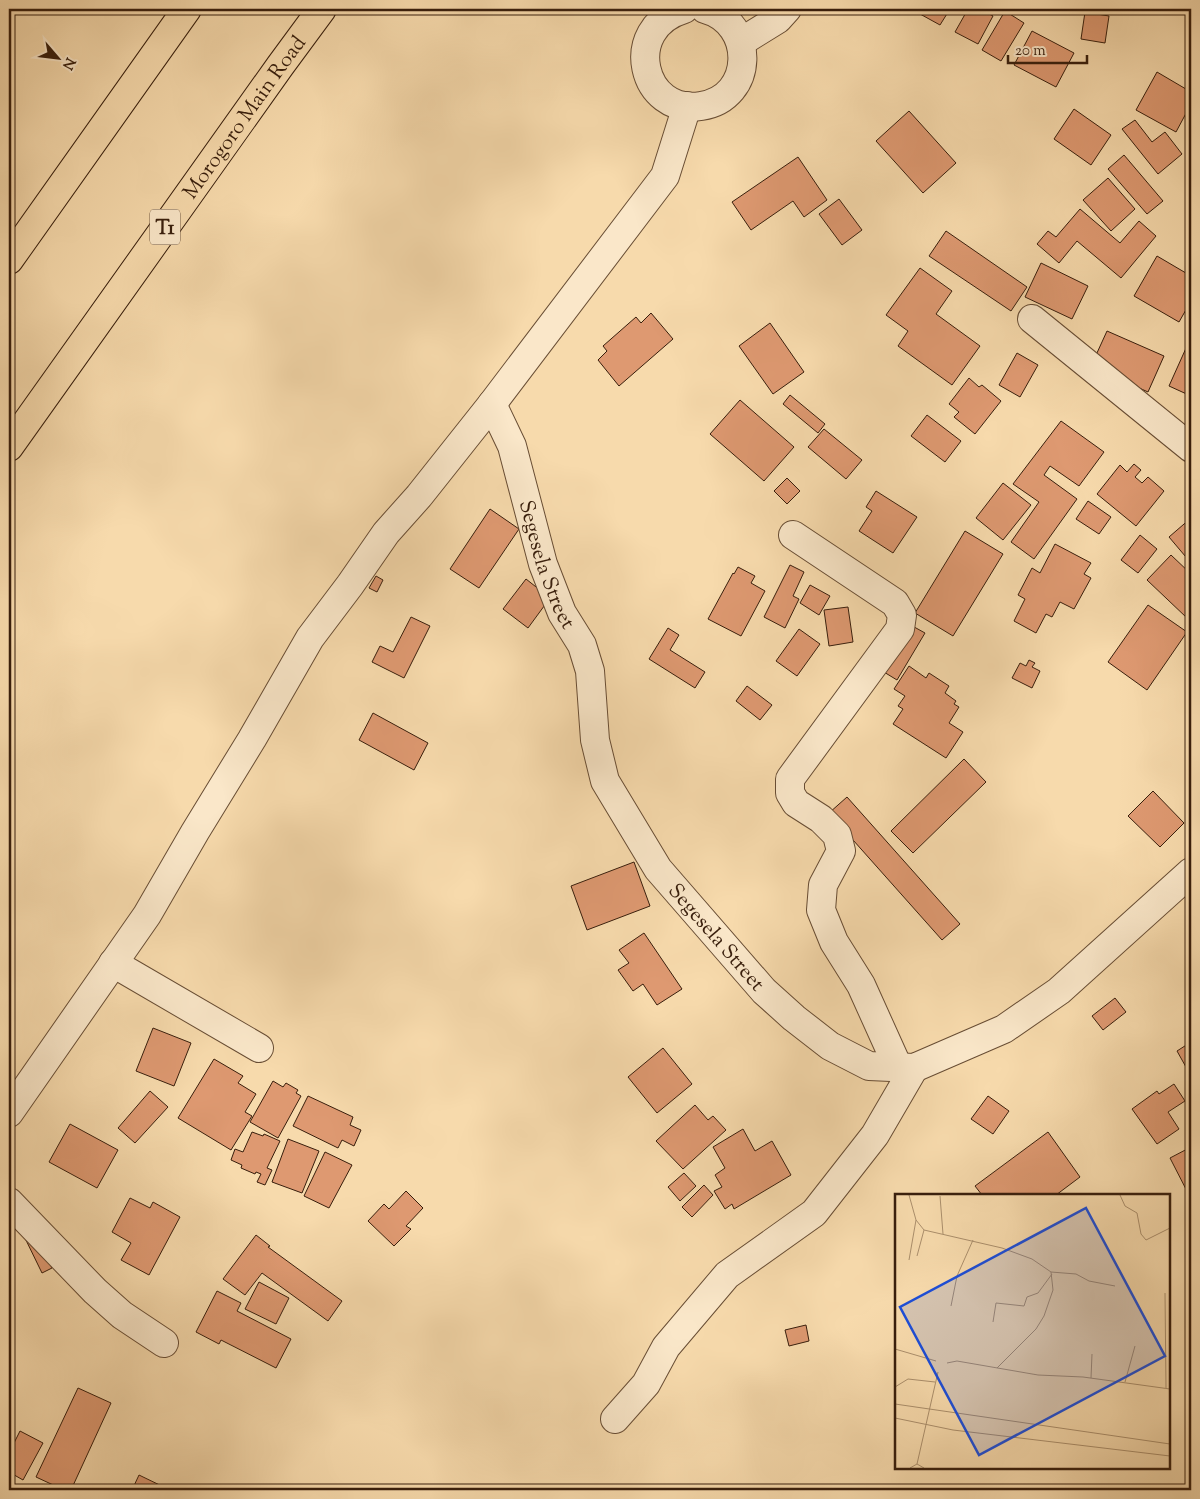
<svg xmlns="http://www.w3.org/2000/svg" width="1200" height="1499" font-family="'Sorts Mill Goudy',serif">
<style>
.building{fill:#de9971;stroke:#381e0c}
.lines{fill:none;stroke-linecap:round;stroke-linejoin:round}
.minor-casing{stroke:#684d34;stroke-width:30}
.highway-casing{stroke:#381e0c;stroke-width:30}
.minor{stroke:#fae7c9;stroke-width:28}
.highway{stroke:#f7daac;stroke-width:28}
.labels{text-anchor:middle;stroke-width:4;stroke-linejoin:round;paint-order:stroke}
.shield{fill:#fae7c9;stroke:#725a45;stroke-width:1}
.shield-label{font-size:20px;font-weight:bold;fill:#381e0c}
.street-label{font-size:21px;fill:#381e0c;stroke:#fae7c9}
.inset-road{fill:none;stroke:#ab8f6c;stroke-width:1}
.view{fill:#1d4ed8;fill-opacity:0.15;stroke:#1d4ed8;stroke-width:2.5}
.inset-edge{fill:none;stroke:#381e0c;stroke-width:2.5}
</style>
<rect width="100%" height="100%" fill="#f7daac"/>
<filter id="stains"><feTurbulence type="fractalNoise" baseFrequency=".004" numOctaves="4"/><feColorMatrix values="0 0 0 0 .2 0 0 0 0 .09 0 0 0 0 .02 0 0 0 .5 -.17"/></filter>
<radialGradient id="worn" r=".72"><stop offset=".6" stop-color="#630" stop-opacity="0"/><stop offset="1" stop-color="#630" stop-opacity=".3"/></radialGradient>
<!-- building -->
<path class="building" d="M911,9H950L940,25Z
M968,9H980L993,16L978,44L955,32Z
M1005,11L1024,23L1001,61L982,50Z
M1085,12L1109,16L1105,43L1081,39Z
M1032,31L1074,53L1056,87L1014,65Z
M1157,72L1191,92V104L1176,132L1136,110Z
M1074,109L1111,135L1091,165L1054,139Z
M909,111L956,163L923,193L876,141Z
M1135,120L1152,142L1165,132L1182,154L1158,174L1122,129Z
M1124,155L1163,201L1147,214L1108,169Z
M798,157L827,200L804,217L793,201L751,230L732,202Z
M1108,178L1135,209L1111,231L1083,200Z
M839,199L862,230L842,245L819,214Z
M1080,209L1120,243L1139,221L1156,236L1121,278L1077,241L1059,263L1037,244L1048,231L1056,237Z
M946,231L1027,287L1011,311L929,256Z
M1157,256L1191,276V301L1179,322L1134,296Z
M1041,263L1088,286L1072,319L1025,297Z
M920,268L952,291L936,314L980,346L952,385L898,346L908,331L886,315Z
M651,313L673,339L619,386L598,360L607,351L603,346L636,317L641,323Z
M770,323L804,372L773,394L739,346Z
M1107,331L1164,356L1148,392L1091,366Z
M1191,337V396L1169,386Z
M1017,353L1038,365L1020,397L999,385Z
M969,378L979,387L982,385L1001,401L975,434L954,417L959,412L949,404Z
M790,395L825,424L818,433L783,404Z
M740,400L794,447L764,481L710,434Z
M927,415L961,441L945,462L911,436Z
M1061,421L1104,452L1079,486L1050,466L1044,475L1077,499L1034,559L1011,542L1039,502L1013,484Z
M824,429L862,460L846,479L808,447Z
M1134,464L1141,470L1135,477L1142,483L1148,477L1164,491L1136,526L1097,494L1120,465L1127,472Z
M787,478L800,491L787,504L774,491Z
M1003,483L1031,505L1003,540L976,518Z
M876,491L917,517L893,553L859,531L872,511L866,507Z
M1088,501L1111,517L1099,534L1076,519Z
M490,509L519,529L479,588L450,569Z
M1191,518V563L1169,537Z
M965,531L1003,554L953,636L915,613Z
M1140,535L1157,549L1138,573L1121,560Z
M1055,544L1091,563L1084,574L1091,578L1074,609L1060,602L1052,617L1046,614L1036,633L1014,621L1025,599L1018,595L1032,568L1040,573Z
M1171,555L1191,574V614L1187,618L1147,580Z
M790,565L804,572L793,596L799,599L785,628L764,617Z
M738,567L755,576L751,583L765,591L741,636L708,619L733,573L734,574Z
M376,576L383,580L377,592L369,588Z
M526,579L550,598L528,628L503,609Z
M810,585L830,596L819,615L800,603Z
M1148,605L1187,632L1147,690L1108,662Z
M848,607L853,642L829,646L824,610Z
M411,617L430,626L404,678L372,662L380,646L393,652Z
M907,623L925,633L897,680L879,669Z
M668,628L679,635L670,650L705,672L695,688L649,659Z
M799,629L820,644L797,676L776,661Z
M1029,660L1035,663L1032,667L1040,671L1032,688L1012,678L1020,663L1026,666Z
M909,666L926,678L929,673L949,686L945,693L956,701L954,704L959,707L949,723L963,732L946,758L893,724L903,709L898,706L905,696L894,689Z
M747,686L772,705L760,720L736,701Z
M373,713L428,743L414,770L359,740Z
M964,759L986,782L913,853L891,831Z
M1153,791L1184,823L1160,847L1128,816Z
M847,797L960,924L942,940L829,813Z
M634,862L650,906L587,930L571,886Z
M644,933L682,989L657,1005L643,984L633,991L618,970L629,963L619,950Z
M1115,998L1126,1012L1103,1030L1092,1016Z
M153,1028L191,1043L174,1086L136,1071Z
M1191,1042V1076L1177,1051Z
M663,1048L692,1084L657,1113L628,1077Z
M214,1059L243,1076L238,1083L256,1094L245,1112L252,1116L231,1150L178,1118Z
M273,1081L283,1087L286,1083L298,1090L296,1093L301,1096L278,1138L250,1122Z
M1174,1084L1185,1101L1168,1112L1179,1129L1157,1144L1132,1109L1157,1091L1159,1094Z
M150,1091L168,1107L135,1143L118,1128Z
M308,1096L353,1117L350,1125L361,1130L354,1146L342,1140L338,1148L293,1126Z
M988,1096L1009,1111L993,1134L971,1119Z
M695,1105L708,1120L713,1116L726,1130L683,1169L656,1141Z
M70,1124L118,1150L97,1188L49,1162Z
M743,1129L755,1151L772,1141L791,1175L734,1209L732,1204L725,1209L714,1191L722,1187L715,1175L725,1168L713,1147Z
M252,1132L263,1136L264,1134L280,1141L267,1168L272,1170L265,1185L257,1182L261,1174L256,1172L255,1174L241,1168L242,1165L231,1160L235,1149L243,1152Z
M1048,1132L1080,1177L1056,1195H982L975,1186Z
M288,1139L319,1151L302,1193L272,1182Z
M1191,1147V1197H1190L1170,1158Z
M325,1152L352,1165L329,1208L304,1196Z
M684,1173L696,1186L680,1201L668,1187Z
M704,1185L713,1195L692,1217L682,1207Z
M406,1191L423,1208L406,1226L411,1229L394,1246L368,1221L384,1204L389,1209Z
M130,1198L150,1208L153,1202L180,1217L149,1275L121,1260L131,1243L112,1232Z
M34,1229L52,1268L42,1273L23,1234Z
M256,1235L270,1246L268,1247L342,1301L328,1321L262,1273L245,1295L223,1279Z
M259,1282L289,1298L276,1324L245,1309Z
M217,1291L241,1303L237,1311L291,1339L276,1368L221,1340L219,1344L196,1332Z
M806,1325L809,1341L789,1346L785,1330Z
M78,1388L111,1403L71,1490H64L36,1477Z
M20,1431L43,1443L23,1480L9,1472V1453Z
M139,1475L170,1490H132Z"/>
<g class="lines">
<defs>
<g id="minor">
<path d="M684,9C620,28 642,116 701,106C755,98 756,23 705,9"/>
<path d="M741,42L778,19L787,9"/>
<path d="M1032,319L1191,448"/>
<path id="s1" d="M492,404L512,446L543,564L562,613L582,645L590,671L595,740L605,781L658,869L764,991L794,1018L830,1046L869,1066L914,1068L1004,1029L1059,991L1191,872"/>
<path d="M793,535L895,603L902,615L900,629L790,779V793L796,803L821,819L837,835L841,851L823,885L821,910L834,942L861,985L898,1067"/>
<path d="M113,963L259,1048"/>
<path d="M9,1113L147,915L195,832L252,739L310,638L350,585L386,533L419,496L492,404L665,176L687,106"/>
<path d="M9,1202L95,1291L122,1315L164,1343"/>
<path d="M615,1419L646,1384L666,1347L727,1275L814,1213L875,1135L914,1068"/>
</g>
<g id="highway">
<path d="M9,260L187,9"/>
<path id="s2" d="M9,447L280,66L322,9"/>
</g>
</defs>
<!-- minor casing -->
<use href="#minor" class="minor-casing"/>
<!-- highway casing -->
<use href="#highway" class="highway-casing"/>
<!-- minor -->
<use href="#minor" class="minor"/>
<!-- highway -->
<use href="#highway" class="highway"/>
</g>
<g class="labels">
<!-- shield labels -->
<rect class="shield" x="150" y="209.5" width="30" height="35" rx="4"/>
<g class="shield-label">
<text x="165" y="234">T1</text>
</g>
<!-- street labels -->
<g class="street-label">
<text dy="7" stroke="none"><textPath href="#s2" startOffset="405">Morogoro Main Road</textPath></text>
<text dy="7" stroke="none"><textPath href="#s1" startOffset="170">Segesela Street</textPath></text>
<text dy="7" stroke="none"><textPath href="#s1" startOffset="590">Segesela Street</textPath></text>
</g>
</g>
<!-- overview -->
<g transform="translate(895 1194)">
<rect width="275" height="275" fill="#f7daac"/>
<path class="inset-road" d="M14,1L21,26L29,36L107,54L137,65L156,78L158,96L149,122L141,135L102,174M225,1L230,12L242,19L246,40L251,46L275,34M45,2L48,40M22,62L29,36M14,66L21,26M156,78L181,80L194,87L220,92M270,99L271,194M56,112L62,82L78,46M98,128L101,109L129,112L132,103L143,99L157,80M0,155L41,167M52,169L62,167L143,181L188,183L275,195M196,184L197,160M230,188L240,152M0,193L13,185L40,188M0,210L275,250M0,224L58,236L275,262M22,270L43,178M15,274L22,270L29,274"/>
<path class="view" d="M191,14L270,162L84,261L5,113Z"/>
<rect width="275" height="275" class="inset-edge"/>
</g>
<!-- margin -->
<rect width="1200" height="1499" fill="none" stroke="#f7daac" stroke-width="30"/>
<rect x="10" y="10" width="1180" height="1479" fill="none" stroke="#381e0c" stroke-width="2.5"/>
<rect x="15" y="15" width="1170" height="1469" fill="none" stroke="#381e0c"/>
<!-- north arrow -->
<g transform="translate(58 58) rotate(118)" stroke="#fae7c9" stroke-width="4" paint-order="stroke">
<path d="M0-4L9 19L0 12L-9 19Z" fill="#381e0c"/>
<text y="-8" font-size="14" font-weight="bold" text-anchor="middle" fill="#381e0c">N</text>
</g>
<!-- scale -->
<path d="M1008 55v8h79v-8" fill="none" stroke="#381e0c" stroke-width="2.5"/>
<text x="1015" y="55" font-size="15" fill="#381e0c" stroke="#fae7c9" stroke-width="4" paint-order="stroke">20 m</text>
<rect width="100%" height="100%" filter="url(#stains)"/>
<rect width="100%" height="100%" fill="url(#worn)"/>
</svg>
